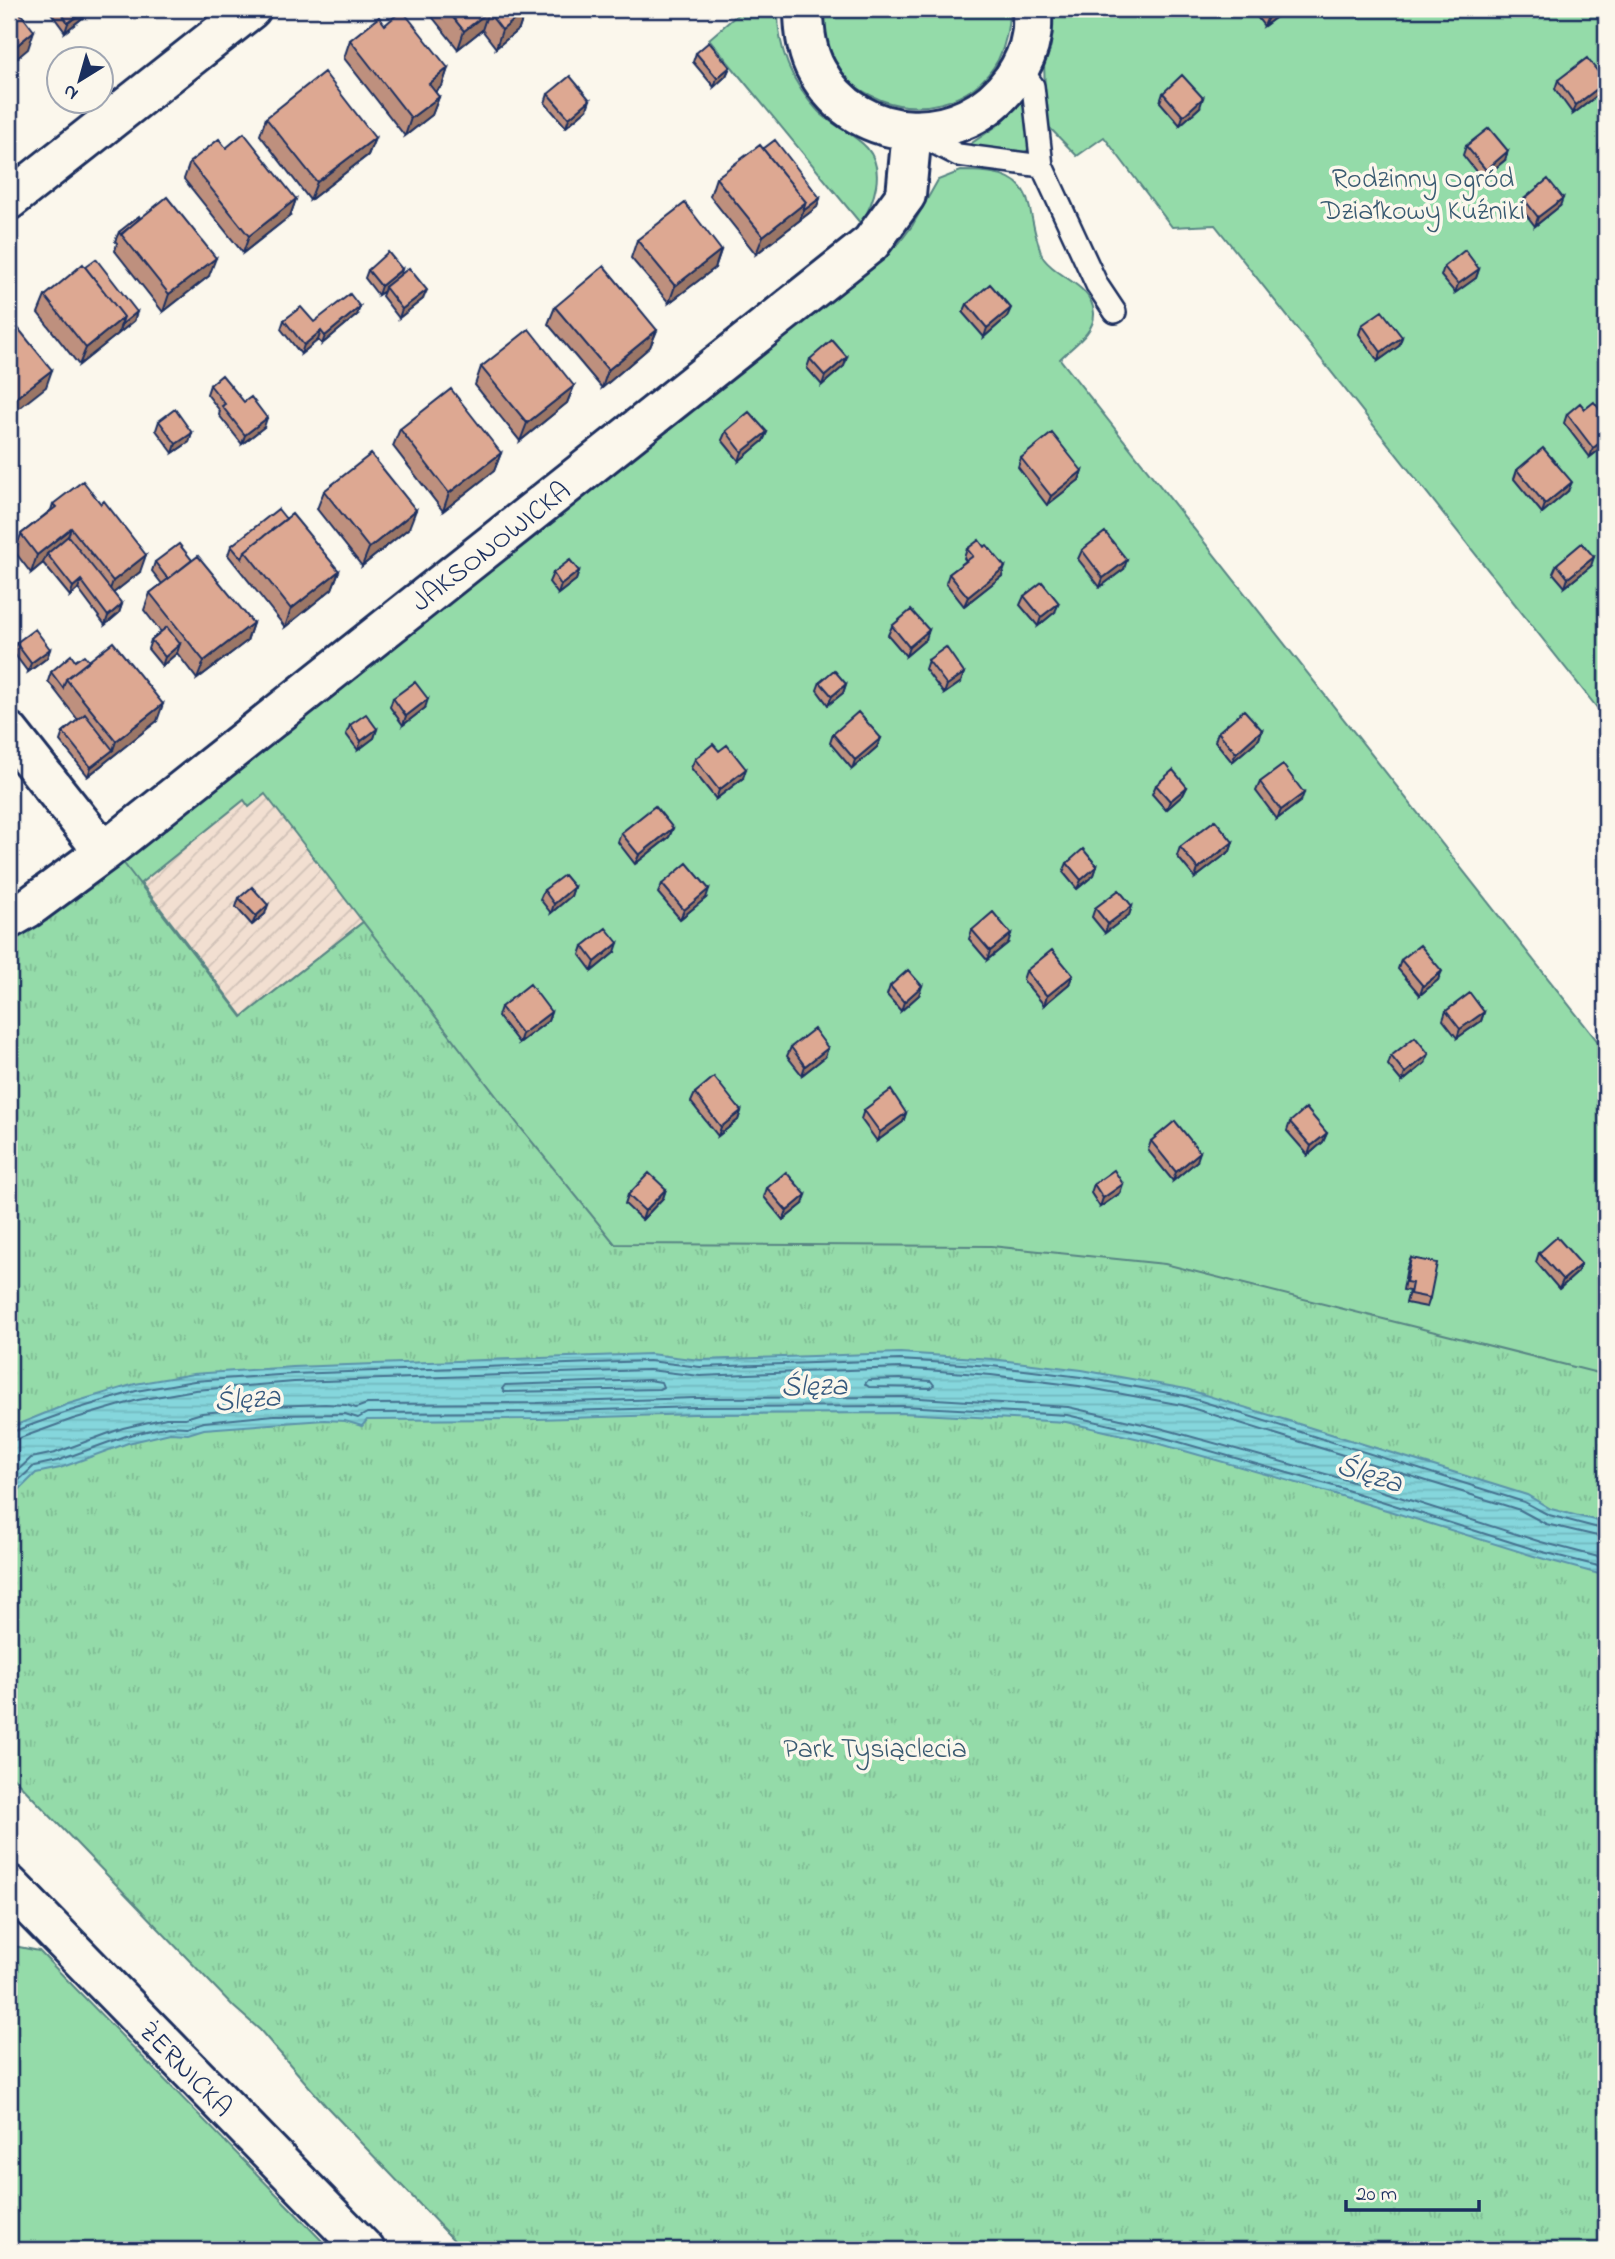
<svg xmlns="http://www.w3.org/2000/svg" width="1615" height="2259" font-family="'Indie Flower',sans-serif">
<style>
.industrial{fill:url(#industrial-furrows)}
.green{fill:#94dba9;stroke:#588584;stroke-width:2;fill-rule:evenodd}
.park{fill:url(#park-tufts);stroke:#588584;stroke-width:2}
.water{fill:url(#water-rules);stroke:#5b93aa;stroke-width:2}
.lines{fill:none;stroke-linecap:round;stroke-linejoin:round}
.shore{stroke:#457290;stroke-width:2}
.lane-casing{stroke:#1b2f5e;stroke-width:26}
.street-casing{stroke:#1b2f5e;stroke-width:44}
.secondary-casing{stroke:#1b2f5e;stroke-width:44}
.lane{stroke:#fbf7ec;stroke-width:21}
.street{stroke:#fbf7ec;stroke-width:38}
.secondary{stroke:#fbf7ec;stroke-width:38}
.wall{fill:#be907e;stroke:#1b2f5e;stroke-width:2}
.shaded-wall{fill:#9b7666;stroke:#1b2f5e;stroke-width:2}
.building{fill:#dda892;stroke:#1b2f5e;stroke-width:2}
.labels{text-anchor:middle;stroke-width:7;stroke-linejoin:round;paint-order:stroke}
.park-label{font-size:28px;fill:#395a71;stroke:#fbf7ec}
.street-label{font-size:28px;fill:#1b2f5e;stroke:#fbf7ec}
.water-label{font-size:30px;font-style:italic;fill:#36597e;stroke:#fbf7ec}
</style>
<defs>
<pattern id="industrial-furrows" width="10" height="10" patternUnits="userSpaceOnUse" patternTransform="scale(1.75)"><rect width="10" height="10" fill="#f2dfd1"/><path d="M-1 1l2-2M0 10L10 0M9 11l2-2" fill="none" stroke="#cfc0b6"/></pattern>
<pattern id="park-tufts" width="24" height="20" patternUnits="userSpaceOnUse" patternTransform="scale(1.75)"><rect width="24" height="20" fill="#94dba9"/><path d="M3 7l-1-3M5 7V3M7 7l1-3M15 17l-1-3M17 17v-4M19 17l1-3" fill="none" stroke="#7fbc94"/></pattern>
<pattern id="water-rules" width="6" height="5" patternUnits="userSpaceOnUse" patternTransform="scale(1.75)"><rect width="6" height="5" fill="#85d6dc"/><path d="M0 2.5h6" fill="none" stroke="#72b8bf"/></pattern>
</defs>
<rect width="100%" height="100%" fill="#fbf7ec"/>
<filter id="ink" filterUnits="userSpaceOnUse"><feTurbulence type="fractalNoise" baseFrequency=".0143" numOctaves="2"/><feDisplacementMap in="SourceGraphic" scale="14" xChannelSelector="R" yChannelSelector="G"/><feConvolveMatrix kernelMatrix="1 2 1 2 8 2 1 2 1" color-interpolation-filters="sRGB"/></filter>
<g filter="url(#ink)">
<!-- industrial -->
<path class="industrial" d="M265,794L363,922L242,1017L141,883L244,800Z"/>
<!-- green -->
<path class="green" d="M744,9H778C777,48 792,84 819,112C833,126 854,133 867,148C886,170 874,202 861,224L709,39Z
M821,9H1009C1009,27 1006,44 998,60C974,105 914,118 872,96C858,89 844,79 835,65C824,48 822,29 821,9Z
M1052,9H1606V719L1215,225L1172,227L1104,137L1077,156L1046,124L1044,62L1050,35Z
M1023,100L1030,148L1023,154L969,145L1001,123Z
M961,171C987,171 1020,171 1028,202C1032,214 1033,227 1037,239C1039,245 1040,254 1044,259C1058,278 1092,285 1094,313C1095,333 1072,346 1060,359L1606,1052V1523L700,1360L9,941L46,919L244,765L899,243L912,226L938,180ZM265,794L363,922L243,1017L141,883L244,800L249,807Z
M9,1945L39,1951L331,2250H9Z"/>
<!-- park -->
<path class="park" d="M122,861L242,1017L363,922L520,1127L615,1244L991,1246L1165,1264L1606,1375V2250H463L326,2106L260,2030L234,2007L9,1773V941L46,919Z"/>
<!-- water -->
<path class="water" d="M900,1353L992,1359L1082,1370L1186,1389L1527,1495L1551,1509L1606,1523V1576L1537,1557L1335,1494L1157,1443L1066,1422L902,1413L695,1414L537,1419L367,1420L362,1426L345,1421L324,1420L204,1429L188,1434L170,1433L128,1443L60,1468L36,1473L19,1490H9V1428L68,1404L135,1384L193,1374L293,1367L650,1354L700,1360Z"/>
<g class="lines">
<!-- shore -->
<path class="shore" d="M900,1379L931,1381L934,1385L931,1388L869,1387L865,1384L868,1380Z
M649,1380L661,1382L663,1387L659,1389L505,1392L502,1389L505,1385Z
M9,1433L70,1411L136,1391L194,1381L293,1374L649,1361L700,1367L900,1360L992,1366L1081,1377L1185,1396L1524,1502L1549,1515L1606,1530
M9,1442L73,1419L138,1400L195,1390L294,1382L649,1370L700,1376L900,1368L991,1375L1079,1386L1182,1405L1520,1510L1546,1524L1606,1538
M9,1474L15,1473L31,1458L55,1453L123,1428L166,1418H185L202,1413L273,1406L325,1404L346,1405L356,1408L367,1404L537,1403L695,1398L903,1397L1068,1407L1160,1428L1340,1478L1541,1542L1606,1559
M9,1483L17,1482L34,1466L57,1461L126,1436L168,1426L187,1427L204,1422L274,1415L345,1414L358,1418L367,1413L537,1412L695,1407L903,1406L1067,1415L1158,1436L1337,1487L1539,1551L1606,1568"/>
<defs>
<path id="lane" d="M1020,68L1033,86L1042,166
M917,134L958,155L1042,166L1097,285L1115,312"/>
<path id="street" d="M804,9C804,30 806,52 817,71C858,147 964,149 1013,79C1021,67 1029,51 1031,36C1033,27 1032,17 1032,9
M9,200L251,9
M9,732L104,852
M9,919L28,908L104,852L871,243L906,195L912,131"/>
<path id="secondary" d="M9,1885L365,2250"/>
</defs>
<!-- lane casing -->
<use href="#lane" class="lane-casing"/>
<!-- street casing -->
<use href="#street" class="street-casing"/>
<!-- secondary casing -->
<use href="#secondary" class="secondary-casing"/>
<!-- lane -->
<use href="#lane" class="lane"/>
<!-- street -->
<use href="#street" class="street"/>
<!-- secondary -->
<use href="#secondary" class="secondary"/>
</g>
<!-- wall -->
<path class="wall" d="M48,9H92L91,11L65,32Z
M426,9H523L525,11L519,29L496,48L482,30L458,49Z
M1251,9H1287L1264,26Z
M385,25L448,68L442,86L435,92L439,97L432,115L405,136L344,58L350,40Z
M696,53L730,67L726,76L714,87L693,62Z
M1558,80L1603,91L1573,114L1555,89Z
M1163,93L1200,107L1180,125L1160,102Z
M548,94L587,109L566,127L545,103Z
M266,118L375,138L368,155L310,200L260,135Z
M1606,134V155L1599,146L1602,137Z
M1466,146L1505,160L1482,179L1463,155Z
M763,148L820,198L817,207L756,254L710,196L716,178Z
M190,162L296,199L290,216L243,253L184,179Z
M1524,199L1560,206L1535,226L1521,208Z
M140,218L209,276L163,312L115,251L117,243L115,241L119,232Z
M637,240L721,250L715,268L669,303L631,258Z
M1444,267L1479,269L1476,278L1455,293L1441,276Z
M402,269L400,275L423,299L399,318L382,296L384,291L378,295L365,278L368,270Z
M45,296L134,321L79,365L38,313Z
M967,304L1007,317L984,337L963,313Z
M555,307L657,330L650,347L602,388L548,324Z
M357,315L322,344L318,340L301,354L281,329L284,320L314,322Z
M1362,325L1402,337L1399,346L1378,361L1359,334Z
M847,357L844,366L822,385L807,368L810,359Z
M481,367L574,386L567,403L520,441L475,385Z
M210,385L264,427L242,444L219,415L220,411L207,394Z
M1567,414L1603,434L1606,437L1603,447L1590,457L1564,423Z
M159,421L192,433L189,442L173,453L156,430Z
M400,429L501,453L494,471L443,511L393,446Z
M726,431L767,432L763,441L739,461L722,440Z
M1021,458L1082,471L1079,480L1047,505L1018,467Z
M1517,470L1568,491L1542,513L1514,479Z
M324,491L409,528L362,566L317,509Z
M53,504L140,572L113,593L122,604L119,613L105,625L78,589L70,596L43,563L31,573L15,552L21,534L51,510Z
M286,519L339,571L332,589L285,627L228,555L231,546Z
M984,547L1002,576L964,606L946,583L949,574L966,561L964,558L967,549Z
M1082,550L1124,569L1100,587L1078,559Z
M192,560L253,623L247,641L197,679L177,653L162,666L148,649L151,640L161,632L144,610L150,593L162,584L152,571L155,562Z
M1557,564L1591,566L1565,587L1553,573Z
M579,571L576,580L558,594L549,582L553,573Z
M1024,596L1055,612L1038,626L1020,605Z
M892,626L926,639L906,656L888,635Z
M16,643L50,649L47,658L28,672L13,652Z
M928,660L961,682L944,694L925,669Z
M75,661H89L157,721L88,776L60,741L63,732L78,720L48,681L51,672Z
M820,682L846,684L843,693L828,705L817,690Z
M393,698L425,708L403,725L390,707Z
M350,725L377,729L374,738L358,750L346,734Z
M1262,730L1259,739L1232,762L1215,741L1218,732Z
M833,734L881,738L877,747L852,769L830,743Z
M719,751L743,778L716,799L691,768L695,759Z
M1260,782L1301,801L1277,819L1256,791Z
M1156,785L1187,787L1183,795L1166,810L1152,794Z
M673,828L669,837L635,864L618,842L621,833Z
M1233,842L1230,851L1195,878L1177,856L1180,847Z
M1067,863L1097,866L1094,875L1077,889L1063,872Z
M662,884L706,898L680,919L658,893Z
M574,887L571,896L551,913L540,899L544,890Z
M239,898L265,914L252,925L236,907Z
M1132,906L1129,915L1105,933L1092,917L1095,908Z
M972,930L1008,943L987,960L969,939Z
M583,946L615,952L592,971L580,955Z
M1401,960L1438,980L1420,995L1398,969Z
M1026,971L1069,984L1044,1005L1023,980Z
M890,986L919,995L901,1011L887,995Z
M501,1007L551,1012L548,1021L519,1043L498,1016Z
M1446,1011L1484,1012L1481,1021L1457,1038L1443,1020Z
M791,1047L825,1057L802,1075L787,1056Z
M1391,1056L1425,1063L1402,1082L1388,1065Z
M695,1093L741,1111L738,1120L718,1136L691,1102Z
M864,1110L906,1113L903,1122L877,1141L861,1119Z
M1290,1122L1327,1133L1323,1142L1308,1155L1287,1131Z
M1151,1141L1197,1161L1173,1181L1148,1150Z
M1094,1184L1120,1193L1100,1207L1091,1193Z
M767,1188L803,1204L783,1220L764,1197Z
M666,1189L663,1198L642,1220L625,1204L628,1195Z
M1539,1253L1577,1273L1559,1289L1536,1262Z
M1411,1258L1430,1298L1427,1307L1406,1303L1409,1291L1403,1290L1407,1267Z"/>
<!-- shaded-wall -->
<path class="shaded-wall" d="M86,9H92L91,11L65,32L68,23Z
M1278,9H1287L1264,26L1268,17Z
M525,11L519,29L496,48L502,30Z
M488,12L482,30L458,49L464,31Z
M34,31L28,49L9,65V52Z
M730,67L726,76L714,87L717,78Z
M448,68L442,86L423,102L429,84Z
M1606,82L1603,91L1573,114L1576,105Z
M439,97L432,115L405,136L411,118Z
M1203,98L1200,107L1180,125L1183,116Z
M590,100L587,109L566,127L569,118Z
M375,138L368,155L310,200L317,182Z
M1508,151L1505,160L1482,179L1486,170Z
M820,198L817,207L800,220L803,211Z
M1563,198L1560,206L1535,226L1538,217Z
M296,199L290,216L243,253L249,236Z
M806,202L800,220L756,254L763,236Z
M721,250L715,268L669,303L675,286Z
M216,258L209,276L163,312L169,294Z
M402,269L399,278L385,287L384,291L378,295L381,286Z
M1479,269L1476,278L1455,293L1458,284Z
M427,290L423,299L399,318L402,309Z
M360,307L357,315L322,344L325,336Z
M1011,308L1007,317L984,337L987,328Z
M137,312L134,321L118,334L121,325Z
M124,317L118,334L79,365L86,348Z
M657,330L650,347L602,388L608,370Z
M321,331L318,340L301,354L304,345Z
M1402,337L1399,346L1378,361L1381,352Z
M847,357L844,366L822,385L825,376Z
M52,370L46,387L9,416V403Z
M574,386L567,403L520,441L527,423Z
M267,418L264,427L242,444L245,435Z
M1606,425V432L1597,438L1600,429Z
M767,432L763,441L739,461L742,452Z
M192,433L189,442L173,453L176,444Z
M1606,438L1603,447L1590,457L1593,448Z
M501,453L494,471L443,511L449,493Z
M1082,471L1079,480L1047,505L1051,496Z
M1572,482L1568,491L1542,513L1545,504Z
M416,510L409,528L362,566L369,548Z
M71,528L65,545L47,554L43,563L31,573L37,555Z
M146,555L140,572L107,598L113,581Z
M1594,557L1591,566L1565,587L1568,578Z
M1127,560L1124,569L1100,587L1103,578Z
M1005,567L1002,576L964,606L968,597Z
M339,571L332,589L285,627L291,609Z
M579,571L576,580L558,594L561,585Z
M81,580L78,589L70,596L73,587Z
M1059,603L1055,612L1038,626L1041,617Z
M122,604L119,613L105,625L108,616Z
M253,623L247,641L197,679L204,661Z
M929,630L926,639L906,656L909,647Z
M180,644L177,653L162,666L165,657Z
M50,649L47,658L28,672L31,663Z
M964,673L961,682L944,694L947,685Z
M846,684L843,693L828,705L832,696Z
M428,699L425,708L403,725L406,716Z
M163,704L157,721L88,776L91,767L113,750L116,741Z
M377,729L374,738L358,750L361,741Z
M1262,730L1259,739L1232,762L1236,753Z
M881,738L877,747L852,769L855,760Z
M746,769L743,778L716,799L719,790Z
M1187,787L1183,795L1166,810L1170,801Z
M1304,793L1301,801L1277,819L1281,810Z
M673,828L669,837L635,864L639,855Z
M1233,842L1230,851L1195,878L1198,869Z
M1097,866L1094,875L1077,889L1081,880Z
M574,887L571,896L551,913L554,904Z
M709,889L706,898L680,919L684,910Z
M268,905L265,914L252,925L256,916Z
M1132,906L1129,915L1105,933L1108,924Z
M1011,934L1008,943L987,960L990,951Z
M618,943L615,952L592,971L595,962Z
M1442,971L1438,980L1420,995L1423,986Z
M1073,975L1069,984L1044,1005L1047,996Z
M922,986L919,995L901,1011L904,1002Z
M551,1012L548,1021L519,1043L522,1034Z
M1484,1012L1481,1021L1457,1038L1460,1029Z
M828,1048L825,1057L802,1075L805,1066Z
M1429,1054L1425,1063L1402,1082L1405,1073Z
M741,1111L738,1120L718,1136L721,1127Z
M906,1113L903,1122L877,1141L880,1132Z
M1327,1133L1323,1142L1308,1155L1311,1146Z
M1200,1152L1197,1161L1173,1181L1176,1172Z
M1123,1184L1120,1193L1100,1207L1103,1198Z
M666,1189L663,1198L642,1220L645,1211Z
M806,1195L803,1204L783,1220L787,1211Z
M1581,1264L1577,1273L1559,1289L1563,1280Z"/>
<!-- building -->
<path class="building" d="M9,9H17L34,31L9,52Z
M71,9H86L68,23L63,15Z
M446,9H523L525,11L502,30L488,12L464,31Z
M1262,9H1278L1268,17Z
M402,10L448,68L429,84L439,97L411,118L350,40L379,17L385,25Z
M709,42L730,67L717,78L696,53Z
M1587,58L1606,82L1576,105L1558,80Z
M324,72L375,138L317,182L266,118Z
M1182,75L1203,98L1183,116L1163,93Z
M570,76L590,100L569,118L548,94Z
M1489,128L1508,151L1486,170L1466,146Z
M244,133L296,199L249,236L190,162L219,139L226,148Z
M1606,134V142L1602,137Z
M775,140L820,198L803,211L806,202L763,149Z
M760,145L806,202L763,236L716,178Z
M1548,179L1563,198L1538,217L1524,199Z
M167,197L216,258L169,294L121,234Z
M685,203L721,250L675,286L637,240Z
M139,216L140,218L121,235L119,232Z
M1465,250L1479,269L1458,284L1444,267Z
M388,252L402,269L381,286L368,270Z
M96,259L137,312L121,325L124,317L85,267Z
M83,264L124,317L86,348L45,296Z
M604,266L657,330L608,370L555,307Z
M409,268L427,290L402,309L385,287Z
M990,284L1011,308L987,328L967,304Z
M350,294L360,307L325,336L321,331L304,345L284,320L301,307L314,322Z
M1382,311L1402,337L1381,352L1362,325Z
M9,317L52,370L9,403Z
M529,329L574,386L527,423L481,367Z
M832,340L847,357L825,376L810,359Z
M222,375L244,402L251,397L267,418L245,435L222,406L225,404L210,385Z
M451,389L501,453L449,493L400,429Z
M1594,402L1606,418V425L1600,429L1606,438L1593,448L1567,414L1580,403L1585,409Z
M175,409L192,433L176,444L159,421Z
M749,412L767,432L742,452L726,431Z
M1052,433L1082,471L1051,496L1021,458Z
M1543,448L1572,482L1545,504L1517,470Z
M371,454L416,510L369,548L324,491Z
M83,481L101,504L104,501L146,555L113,581L71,528L37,555L21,534L56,507L53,504Z
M278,509L286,519L245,551L242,559L231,546Z
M292,514L339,571L291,609L245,551Z
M1105,532L1127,560L1103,578L1082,550Z
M68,536L122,604L108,616L81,580L73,587L47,554Z
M979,540L984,547L987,545L1005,567L968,597L949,574L973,556L967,549Z
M1582,543L1594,557L1568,578L1557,564Z
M179,544L192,560L168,579L155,562Z
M198,556L253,623L204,661L150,593Z
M570,560L579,571L561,585L553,573Z
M1042,582L1059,603L1041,617L1024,596Z
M911,610L929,630L909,647L892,626Z
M167,627L180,644L165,657L151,640Z
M35,629L50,649L31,663L16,643Z
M113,642L163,704L116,741L66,679Z
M946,647L964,673L947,685L928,660Z
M71,655L75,661L84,655L89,661L66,679L63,688L51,672Z
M834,670L846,684L832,696L820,682Z
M415,682L428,699L406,716L393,698Z
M1244,710L1262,730L1236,753L1218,732Z
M858,712L881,738L855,760L833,734Z
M85,714L113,750L91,767L63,732Z
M366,714L377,729L361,741L350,725Z
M713,744L719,751L727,745L746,769L719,790L695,759Z
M1283,765L1304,793L1281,810L1260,782Z
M1173,770L1187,787L1170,801L1156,785Z
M655,806L673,828L639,855L621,833Z
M1215,820L1233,842L1198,869L1180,847Z
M1083,849L1097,866L1081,880L1067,863Z
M687,863L709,889L684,910L662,884Z
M564,875L574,887L554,904L544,890Z
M252,887L268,905L256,916L239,898Z
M1119,890L1132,906L1108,924L1095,908Z
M993,912L1011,934L990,951L972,930Z
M606,928L618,943L595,962L583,946Z
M1420,945L1442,971L1423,986L1401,960Z
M1052,950L1073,975L1047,996L1026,971Z
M908,970L922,986L904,1002L890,986Z
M530,984L551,1012L522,1034L501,1007Z
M1470,993L1484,1012L1460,1029L1446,1011Z
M814,1029L828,1048L805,1066L791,1047Z
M1415,1037L1429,1054L1405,1073L1391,1056Z
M714,1077L741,1111L721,1127L695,1093Z
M891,1090L906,1113L880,1132L864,1110Z
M1306,1108L1327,1133L1311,1146L1290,1122Z
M1175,1121L1200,1152L1176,1172L1151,1141Z
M1114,1170L1123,1184L1103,1198L1094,1184Z
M786,1172L806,1195L787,1211L767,1188Z
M649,1173L666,1189L645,1211L628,1195Z
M1557,1237L1581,1264L1563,1280L1539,1253Z
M1411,1258L1437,1263L1430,1298L1410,1294L1412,1283L1406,1282Z"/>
</g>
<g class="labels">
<!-- park labels -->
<g class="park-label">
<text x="1423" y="187">Rodzinny Ogród<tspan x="1423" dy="32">Działkowy Kuźniki</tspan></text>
<text x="875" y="1757">Park Tysiąclecia</text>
</g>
<!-- street labels -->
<g class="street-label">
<text transform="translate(490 545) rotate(-38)" y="10">JAKSONOWICKA</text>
<text transform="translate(187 2068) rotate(46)" y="10">ŻERNICKA</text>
</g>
<!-- water labels -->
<g class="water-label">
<text transform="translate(814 1385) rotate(-1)" y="10">Ślęza</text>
<text transform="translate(247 1398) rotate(-5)" y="10">Ślęza</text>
<text transform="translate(1370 1473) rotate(18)" y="10">Ślęza</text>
</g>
</g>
<!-- margin -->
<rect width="1615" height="2259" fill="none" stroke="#fbf7ec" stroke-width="35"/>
<rect x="18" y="18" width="1580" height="2224" fill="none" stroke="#1b2f5e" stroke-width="2.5" filter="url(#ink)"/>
<!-- north arrow -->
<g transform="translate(80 80) rotate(217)"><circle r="33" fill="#fbf7ec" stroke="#a1a7b3" stroke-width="2"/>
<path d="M0-5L12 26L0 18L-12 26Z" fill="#1b2f5e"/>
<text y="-10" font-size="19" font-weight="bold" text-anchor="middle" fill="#1b2f5e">N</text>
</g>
<!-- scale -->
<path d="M1346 2200v10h133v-10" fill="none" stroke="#1b2f5e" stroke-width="3.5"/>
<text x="1356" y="2200" font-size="21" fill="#1b2f5e" stroke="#fbf7ec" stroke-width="5" paint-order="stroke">20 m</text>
</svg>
